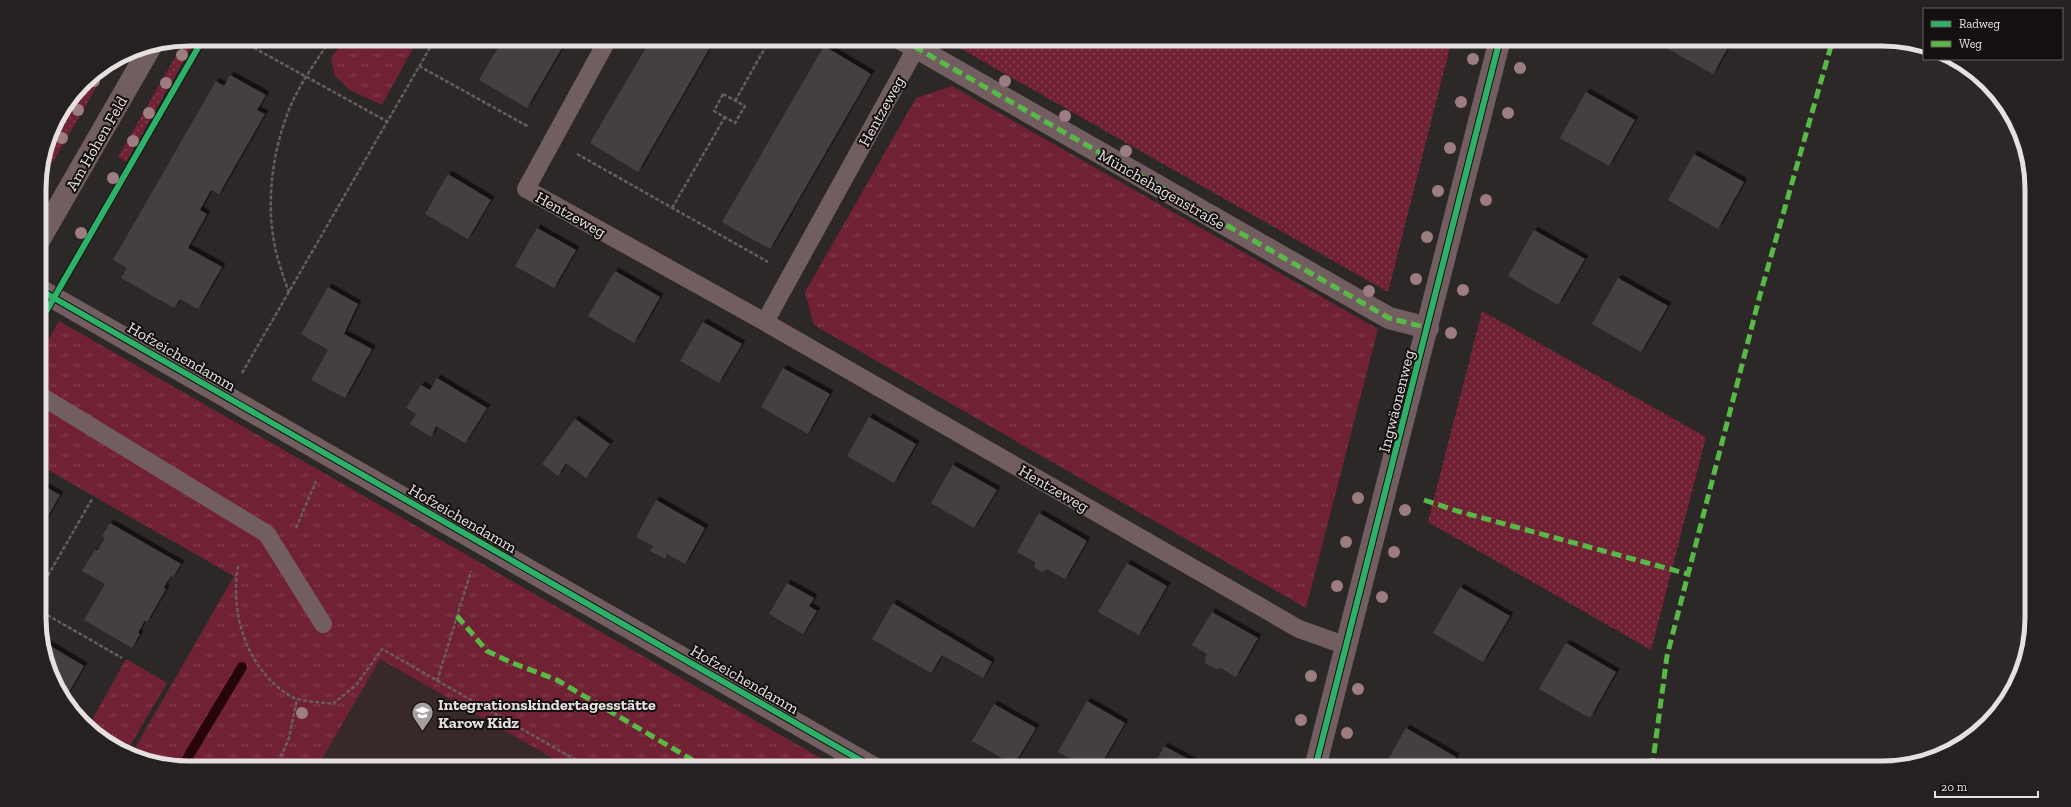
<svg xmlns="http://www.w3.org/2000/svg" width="2071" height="807" font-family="'Zilla Slab',serif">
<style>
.built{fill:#37282a}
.grass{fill:url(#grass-dots)}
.park{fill:url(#park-tufts)}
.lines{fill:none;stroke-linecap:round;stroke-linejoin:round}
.stream{stroke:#270409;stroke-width:10}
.building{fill:#454040;filter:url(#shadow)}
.path{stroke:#685c5e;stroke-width:2.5;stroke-dasharray:4 2;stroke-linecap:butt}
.service{stroke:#725e61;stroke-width:18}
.minor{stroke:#725e61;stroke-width:22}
.tertiary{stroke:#725e61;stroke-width:22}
.quiet{stroke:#58b947;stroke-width:5;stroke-dasharray:10 5;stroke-linecap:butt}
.cycleway-casing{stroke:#141010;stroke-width:8}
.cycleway{stroke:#2db169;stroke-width:6}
.tree{fill:#9d7d80}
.labels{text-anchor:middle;stroke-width:4;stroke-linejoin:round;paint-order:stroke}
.street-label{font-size:16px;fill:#e7dfe0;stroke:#141010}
.poi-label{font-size:16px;font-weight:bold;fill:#e7dfe0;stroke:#141010;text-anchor:start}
.rim{fill:none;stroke:#e7dfe0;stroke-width:5}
</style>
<defs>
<pattern id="grass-dots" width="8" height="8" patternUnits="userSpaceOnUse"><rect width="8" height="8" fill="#702234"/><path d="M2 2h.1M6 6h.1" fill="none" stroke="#844251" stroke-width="1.8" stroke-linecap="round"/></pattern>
<pattern id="park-tufts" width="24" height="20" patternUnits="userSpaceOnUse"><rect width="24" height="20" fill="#702234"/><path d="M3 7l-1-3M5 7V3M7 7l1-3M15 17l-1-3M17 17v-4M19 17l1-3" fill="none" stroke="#844251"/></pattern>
<filter id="shadow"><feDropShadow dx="3.5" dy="-3.5" stdDeviation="0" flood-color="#0009"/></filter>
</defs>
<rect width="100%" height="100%" fill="#2d2828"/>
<!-- built -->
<path class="built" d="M380,659L570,768H317Z"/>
<!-- grass -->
<path class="grass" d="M196,39L126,162L118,157L185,40Z
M944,39H1452L1388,292Z
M109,65L39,186L46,155L92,75Z
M1482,311L1706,437L1651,650L1428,522Z"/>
<!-- park -->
<path class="park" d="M345,39H418L382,105L350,90L335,76L331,58Z
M952,86L1378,329L1306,608L814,325L805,292L916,98Z
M59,321L838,768H570L380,659L317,768H189L141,760L131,755L234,576L41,466L40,355Z
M126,659L167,683L127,751L88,727Z"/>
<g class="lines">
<!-- stream -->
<path class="stream" d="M182,767L242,667"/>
</g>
<!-- building -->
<path class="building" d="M503,39H567L527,108L479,80Z
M651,39H715L638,172L590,143Z
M1667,39H1733L1713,74L1663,46Z
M824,46L871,74L770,249L722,222Z
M230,75L266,95L257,110L265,114L219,194L211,190L200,210L207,214L188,248L222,267L198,309L180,299L174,308L121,278L127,268L113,260L216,81L224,86Z
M1586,92L1635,120L1609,166L1560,138Z
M1694,154L1744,182L1718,229L1668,200Z
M448,174L491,200L468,239L425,214Z
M537,228L576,250L554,288L515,266Z
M1534,230L1585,259L1558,305L1508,276Z
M615,271L660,297L634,343L588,316Z
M1618,278L1668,306L1641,352L1592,324Z
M328,287L358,304L344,334L372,349L345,398L311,380L328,350L301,334Z
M703,322L742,344L719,383L680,361Z
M783,368L830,394L808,434L761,407Z
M437,378L487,408L465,443L436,426L431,437L410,424L416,414L406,408L421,385L430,390Z
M869,417L916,444L894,483L847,456Z
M575,419L610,444L586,478L566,463L558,476L542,464Z
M953,465L997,490L974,528L931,503Z
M41,484L60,495L41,528Z
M656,500L705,528L685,564L667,554L665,559L650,551L653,546L636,537Z
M1039,513L1087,541L1065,579L1047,569L1042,572L1035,568V562L1017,552Z
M110,523L181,564L173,577L171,576L164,587L166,589L147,622L145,620L138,633L140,634L132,648L84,620L105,584L82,571L95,550L97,551L105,538L102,536Z
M1127,563L1167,586L1139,635L1098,612Z
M787,583L814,598L809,606L817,611L803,634L769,614Z
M1460,587L1510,616L1483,662L1433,633Z
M893,603L992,662L983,678L942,655L931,673L872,639Z
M1212,612L1258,638L1236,677L1221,668L1216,669L1206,664L1205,659L1207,654L1192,645Z
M42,641L84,666L65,699L54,684L42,647Z
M1566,643L1616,672L1590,718L1539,689Z
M1087,701L1125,723L1099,768H1087L1058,752Z
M994,704L1036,728L1014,765L972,741Z
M1406,728L1456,757L1450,768H1383Z
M1164,746L1205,768H1153Z"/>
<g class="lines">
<!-- path -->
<path class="path" d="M238,39L388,122
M419,66L529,127
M723,94L745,106L735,123L714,111Z
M735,101L770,39
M577,154L768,262
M672,208L725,117
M289,293C284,278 278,262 275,247C266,204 272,155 287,115C297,87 315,63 331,39
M242,373L435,39
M296,528L316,481
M238,566C231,607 242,652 272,682C279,688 288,696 297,699C308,702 322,702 333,704L357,684L382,649L590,768
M42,586L92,499
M42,612L122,658
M437,681L471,571
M276,768L289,738L297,699"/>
<!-- service -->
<path class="service" d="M608,39L526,189L765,322L1299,629L1347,646
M765,322L916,48
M41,396L267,534L323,624"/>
<!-- minor -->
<path class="minor" d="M901,39L1389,318L1428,328
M40,290L874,768
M1315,768L1500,39"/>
<!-- tertiary -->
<path class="tertiary" d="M40,239L151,46"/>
<!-- quiet -->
<path class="quiet" d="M901,39L1389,318L1428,328
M1424,500L1457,511L1688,574
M457,616L487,651L510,662L557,680L706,768
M1652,768L1667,656L1760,295L1833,39"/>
<defs>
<path id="cycleway" d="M40,290L874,768
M40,322L203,39
M1315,768L1500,39"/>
</defs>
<!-- cycleway casing -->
<use href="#cycleway" class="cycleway-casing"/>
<!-- cycleway -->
<use href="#cycleway" class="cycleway"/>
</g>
<!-- trees -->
<g class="tree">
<circle cx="182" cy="55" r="6"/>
<circle cx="1473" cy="59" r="6"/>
<circle cx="1520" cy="68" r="6"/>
<circle cx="94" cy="81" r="6"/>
<circle cx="1005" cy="81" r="6"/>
<circle cx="166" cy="83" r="6"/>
<circle cx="1461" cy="102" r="6"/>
<circle cx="78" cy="110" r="6"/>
<circle cx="149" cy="113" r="6"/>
<circle cx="1508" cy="113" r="6"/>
<circle cx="1065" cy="116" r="6"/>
<circle cx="62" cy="138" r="6"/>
<circle cx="133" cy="141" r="6"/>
<circle cx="1450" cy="148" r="6"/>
<circle cx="1126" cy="151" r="6"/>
<circle cx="113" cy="178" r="6"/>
<circle cx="1438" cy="191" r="6"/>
<circle cx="1486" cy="200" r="6"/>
<circle cx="81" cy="233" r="6"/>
<circle cx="1427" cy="237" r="6"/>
<circle cx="1416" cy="279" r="6"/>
<circle cx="1463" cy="290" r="6"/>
<circle cx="1369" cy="291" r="6"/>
<circle cx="1451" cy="333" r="6"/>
<circle cx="1358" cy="498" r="6"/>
<circle cx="1405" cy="510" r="6"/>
<circle cx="1346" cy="542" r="6"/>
<circle cx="1394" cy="552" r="6"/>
<circle cx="1337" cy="586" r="6"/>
<circle cx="1382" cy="597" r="6"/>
<circle cx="1311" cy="676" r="6"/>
<circle cx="1358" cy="689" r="6"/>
<circle cx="302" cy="713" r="6"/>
<circle cx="1301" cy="720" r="6"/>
<circle cx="1347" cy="733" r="6"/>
</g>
<!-- icons -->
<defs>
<symbol id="school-pin" viewBox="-11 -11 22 30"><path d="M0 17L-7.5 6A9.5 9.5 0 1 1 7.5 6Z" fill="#a69fa0" stroke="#141010"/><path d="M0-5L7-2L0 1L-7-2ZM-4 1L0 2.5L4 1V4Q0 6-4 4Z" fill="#fff"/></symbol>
</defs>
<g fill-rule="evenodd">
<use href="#school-pin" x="410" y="700" width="25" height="34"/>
</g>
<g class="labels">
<!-- street labels -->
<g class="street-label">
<text transform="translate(881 111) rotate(-61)" y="6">Hentzeweg</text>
<text transform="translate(96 143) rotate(-60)" y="6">Am Hohen Feld</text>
<text transform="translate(1162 189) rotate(30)" y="6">Münchehagenstraße</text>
<text transform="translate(571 214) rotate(29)" y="6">Hentzeweg</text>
<text transform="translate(182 356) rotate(30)" y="6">Hofzeichendamm</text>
<text transform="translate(1396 401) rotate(-76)" y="6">Ingwäonenweg</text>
<text transform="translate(1054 488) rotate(30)" y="6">Hentzeweg</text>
<text transform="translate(463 518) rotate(30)" y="6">Hofzeichendamm</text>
<text transform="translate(745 679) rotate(30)" y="6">Hofzeichendamm</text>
</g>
<!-- poi labels -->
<g class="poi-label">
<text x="438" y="710">Integrationskindertagesstätte<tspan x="438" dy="18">Karow Kidz</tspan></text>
</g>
</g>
<!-- crop -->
<path d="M0 0H2071V807H0ZM189 46H1882A143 143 0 0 1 2025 189V618A143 143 0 0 1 1882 761H189A143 143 0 0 1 46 618V189A143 143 0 0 1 189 46Z" fill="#252121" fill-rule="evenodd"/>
<path class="rim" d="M189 46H1882A143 143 0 0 1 2025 189V618A143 143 0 0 1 1882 761H189A143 143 0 0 1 46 618V189A143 143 0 0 1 189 46Z"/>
<!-- legend -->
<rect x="1923" y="8" width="140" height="52" fill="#141010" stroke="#686363"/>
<rect x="1931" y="21" width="20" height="6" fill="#2db169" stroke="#686363"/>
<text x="1959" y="28" font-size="12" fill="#e7dfe0">Radweg</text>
<rect x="1931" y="41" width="20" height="6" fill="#58b947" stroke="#686363"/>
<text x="1959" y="48" font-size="12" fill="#e7dfe0">Weg</text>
<!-- scale -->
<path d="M1935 791v6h103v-6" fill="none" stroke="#e7dfe0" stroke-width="2"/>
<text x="1941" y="791" font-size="12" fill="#e7dfe0" stroke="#141010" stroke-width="3" paint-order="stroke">20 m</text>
</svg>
